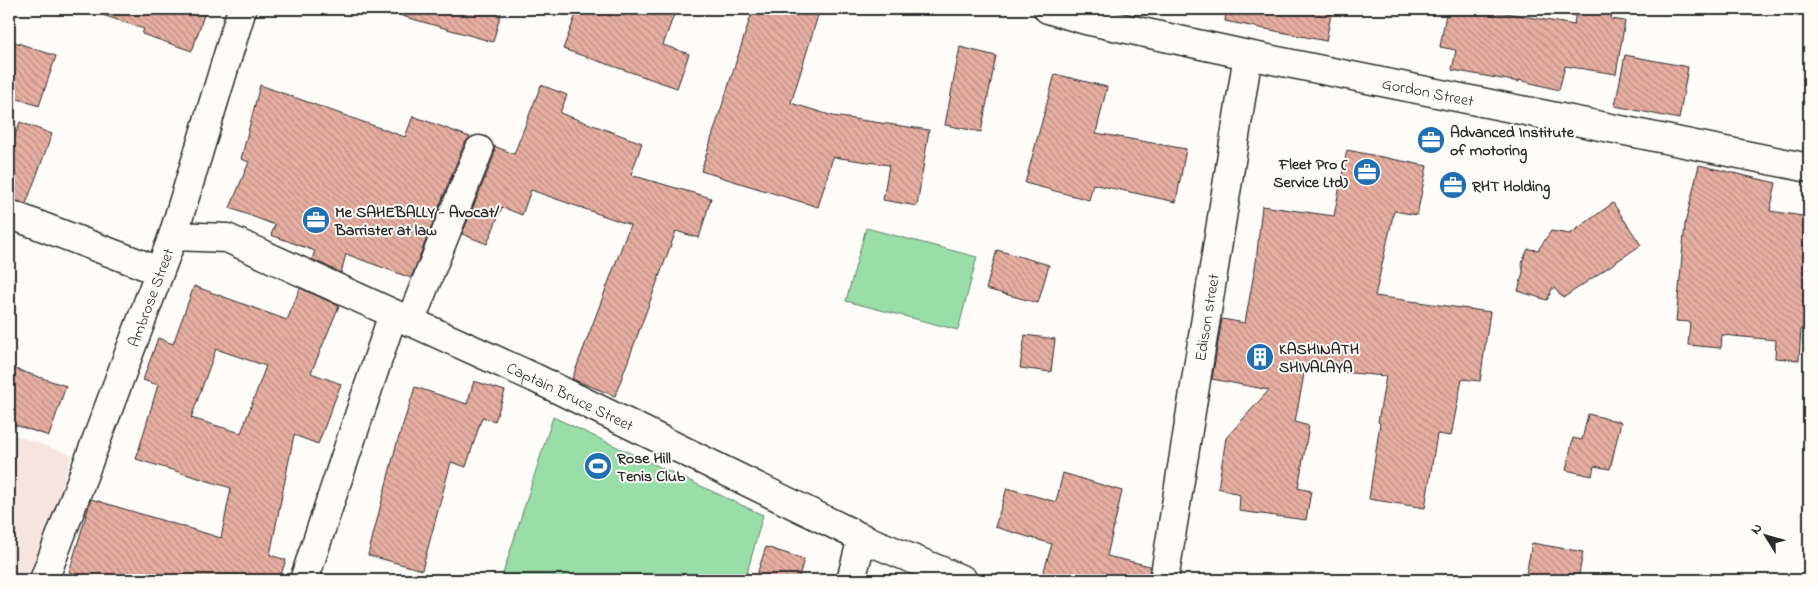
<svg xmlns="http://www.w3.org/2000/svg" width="1818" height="589" font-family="'Indie Flower',sans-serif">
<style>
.built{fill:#f6e5de}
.grass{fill:#99dda9;stroke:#62846a}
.building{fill:url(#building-back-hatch);stroke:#2b2b2b;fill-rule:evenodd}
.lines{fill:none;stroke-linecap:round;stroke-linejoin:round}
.minor-casing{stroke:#2b2b2b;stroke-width:31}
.tertiary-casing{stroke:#2b2b2b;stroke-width:31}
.minor{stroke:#fdfcf7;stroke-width:28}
.tertiary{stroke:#fdfcf7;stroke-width:28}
.labels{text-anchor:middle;stroke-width:4;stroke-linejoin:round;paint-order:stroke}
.street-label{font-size:16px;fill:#2b2b2b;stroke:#fdfcf7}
.poi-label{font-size:16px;font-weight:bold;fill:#2b2b2b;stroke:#fdfcf7;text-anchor:start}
</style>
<defs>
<pattern id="building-back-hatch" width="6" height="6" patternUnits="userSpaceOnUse" patternTransform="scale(1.25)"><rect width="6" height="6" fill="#e7aea2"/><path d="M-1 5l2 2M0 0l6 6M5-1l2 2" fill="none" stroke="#bb8e84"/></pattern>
</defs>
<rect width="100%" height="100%" fill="#fdfcf7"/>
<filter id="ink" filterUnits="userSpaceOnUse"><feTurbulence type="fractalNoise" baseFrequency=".02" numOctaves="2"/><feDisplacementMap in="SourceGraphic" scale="10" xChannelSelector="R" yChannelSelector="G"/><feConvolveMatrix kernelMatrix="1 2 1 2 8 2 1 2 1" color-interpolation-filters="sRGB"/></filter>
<g filter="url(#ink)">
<!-- built -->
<path class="built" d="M9,433L72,455L31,580H9Z"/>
<!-- grass -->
<path class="grass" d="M866,228L977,257L958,330L846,301Z
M553,417L763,515L745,580H501Z"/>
<!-- building -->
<path class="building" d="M98,9H206L192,51L142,34L144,29L97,13Z
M403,9H502L493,42L402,16Z
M578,9H589L611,16L614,9H676L663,45L689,54L677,88L563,49Z
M753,9H820L791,103L833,116L929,130L917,206L883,200L889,165L833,157L818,207L701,171Z
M1226,9H1332L1326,41L1225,21Z
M1447,9H1483L1574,25L1576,9H1613L1611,19L1625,21L1616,74L1565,66L1559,90L1519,80V82L1452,70L1456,50L1440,47Z
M9,40L56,56L39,106L9,96Z
M960,47L996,56L981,132L945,125Z
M1625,55L1688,67L1679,119L1615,106Z
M1055,74L1107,87L1096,133L1186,149L1176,202L1093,184L1089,200L1025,183Z
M260,85L405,137L413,116L470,137L464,144L411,278L346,254L341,273L312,259L315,251L271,235L275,225L230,208L249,162L241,159Z
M541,85L567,95L560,113L642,143L631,175L711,198L699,238L676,231L615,396L572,379L630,225L531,190L522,215L502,207L487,244L462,234L494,156V146L514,154Z
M20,122L52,134L26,204L9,199V152Z
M1347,150L1427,166L1417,215L1394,211L1375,296L1490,312L1480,381L1462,379L1451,436L1437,434L1425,508L1369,499L1380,423L1378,422L1386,376L1305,369L1295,422L1309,426L1298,488L1311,491L1306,520L1239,511L1240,495L1218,488L1226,438L1269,390L1212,379L1222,319L1245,323L1256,262L1262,206L1334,216Z
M1699,165L1776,183L1770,211L1809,217V329L1801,328L1799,360L1775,358L1776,340L1722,335L1721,348L1688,345L1690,322L1676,321L1685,224Z
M1613,203L1641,245L1563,298L1553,287L1547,300L1518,291L1523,272L1522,262L1528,249L1538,250L1551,231L1570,234Z
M997,250L1049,265L1038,303L986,289Z
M194,286L287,320L300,288L339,306L311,373L341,384L318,444L294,435L270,555L286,560L279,580H99L69,572L91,499L221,538L231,488L136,459L158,385L143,380L158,338L173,344ZM216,349L266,366L241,433L191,418Z
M1025,335L1055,339L1051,372L1020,368Z
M9,367L66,386L49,436L9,423Z
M474,381L505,391L495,421L482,417L466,467L451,462L422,570L368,555L396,446L415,387L467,404Z
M1588,414L1621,422L1610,469L1594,466L1592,476L1566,470L1573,438L1582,440Z
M1063,473L1122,491L1107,556L1150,566L1149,580H1041L1052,544L995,527L1007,488L1056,502Z
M1532,543L1583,552L1578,580H1525Z
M766,547L804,559L798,580H755Z"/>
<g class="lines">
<defs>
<g id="minor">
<path id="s1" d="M1048,9L1086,20L1248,55L1809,168"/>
<path d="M9,214L159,271"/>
<path id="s2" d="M173,236L227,238L535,378L862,538L963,580"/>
<path d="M410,322L479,150"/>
<path d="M304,580L393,314"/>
<path d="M851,580L862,538"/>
<path id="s3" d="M1164,580L1248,55"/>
</g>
<g id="tertiary">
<path id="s4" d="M44,580L173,236L242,9"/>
</g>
</defs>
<!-- minor casing -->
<use href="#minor" class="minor-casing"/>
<!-- tertiary casing -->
<use href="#tertiary" class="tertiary-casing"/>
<!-- minor -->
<use href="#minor" class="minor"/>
<!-- tertiary -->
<use href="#tertiary" class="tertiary"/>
</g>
</g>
<!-- icons -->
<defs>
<symbol id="office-disc" viewBox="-11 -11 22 22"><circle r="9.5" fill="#1f6fb2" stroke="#fdfcf7"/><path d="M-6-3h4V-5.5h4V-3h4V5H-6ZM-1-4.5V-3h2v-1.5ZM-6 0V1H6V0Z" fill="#fff"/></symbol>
<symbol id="building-disc" viewBox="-11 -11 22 22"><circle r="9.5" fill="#1f6fb2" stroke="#fdfcf7"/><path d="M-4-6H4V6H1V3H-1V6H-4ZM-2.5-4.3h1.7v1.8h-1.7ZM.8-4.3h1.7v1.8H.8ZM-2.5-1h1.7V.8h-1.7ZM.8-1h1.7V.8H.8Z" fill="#fff"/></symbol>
<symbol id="stadium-disc" viewBox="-11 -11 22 22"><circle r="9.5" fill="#1f6fb2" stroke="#fdfcf7"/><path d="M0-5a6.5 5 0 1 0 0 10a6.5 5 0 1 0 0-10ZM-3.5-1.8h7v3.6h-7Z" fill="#fff"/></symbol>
</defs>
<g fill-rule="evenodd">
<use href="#office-disc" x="1415" y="124" width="32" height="32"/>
<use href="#office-disc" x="1351" y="156" width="32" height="32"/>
<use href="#office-disc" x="1437" y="169" width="32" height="32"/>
<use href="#office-disc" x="300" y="204" width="32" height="32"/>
<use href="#building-disc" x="1244" y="341" width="32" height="32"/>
<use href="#stadium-disc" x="582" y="450" width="32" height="32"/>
</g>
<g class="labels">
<!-- street labels -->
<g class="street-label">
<text dy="6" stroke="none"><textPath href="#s1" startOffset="389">Gordon Street</textPath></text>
<text dy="6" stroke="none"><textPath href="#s4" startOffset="302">Ambrose Street</textPath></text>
<text dy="6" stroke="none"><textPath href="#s3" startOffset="266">Edison street</textPath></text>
<text dy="6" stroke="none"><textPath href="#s2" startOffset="432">Captain Bruce Street</textPath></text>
</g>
<!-- poi labels -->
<g class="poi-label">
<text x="1450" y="137">Advanced Institute<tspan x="1450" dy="18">of motoring</tspan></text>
<text x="1348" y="169" text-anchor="end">Fleet Pro (<tspan x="1348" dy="18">Service Ltd)</tspan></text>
<text x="1472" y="191">RHT Holding</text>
<text x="335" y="217">Me SAHEBALLY - Avocat/<tspan x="335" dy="18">Barrister at law</tspan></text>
<text x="1279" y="354">KASHINATH<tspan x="1279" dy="18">SHIVALAYA</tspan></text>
<text x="617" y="463">Rose Hill<tspan x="617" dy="18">Tenis Club</tspan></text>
</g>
</g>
<!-- margin -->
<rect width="1818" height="589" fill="none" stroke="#fdfcf7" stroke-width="30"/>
<rect x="15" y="15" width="1788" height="559" fill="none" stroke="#2b2b2b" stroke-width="2" filter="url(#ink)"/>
<!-- north arrow -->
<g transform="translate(1766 536) rotate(307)" stroke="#fdfcf7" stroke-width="4" paint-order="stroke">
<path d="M0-4L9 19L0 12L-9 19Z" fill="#2b2b2b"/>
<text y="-8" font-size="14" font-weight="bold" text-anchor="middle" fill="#2b2b2b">N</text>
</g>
</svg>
